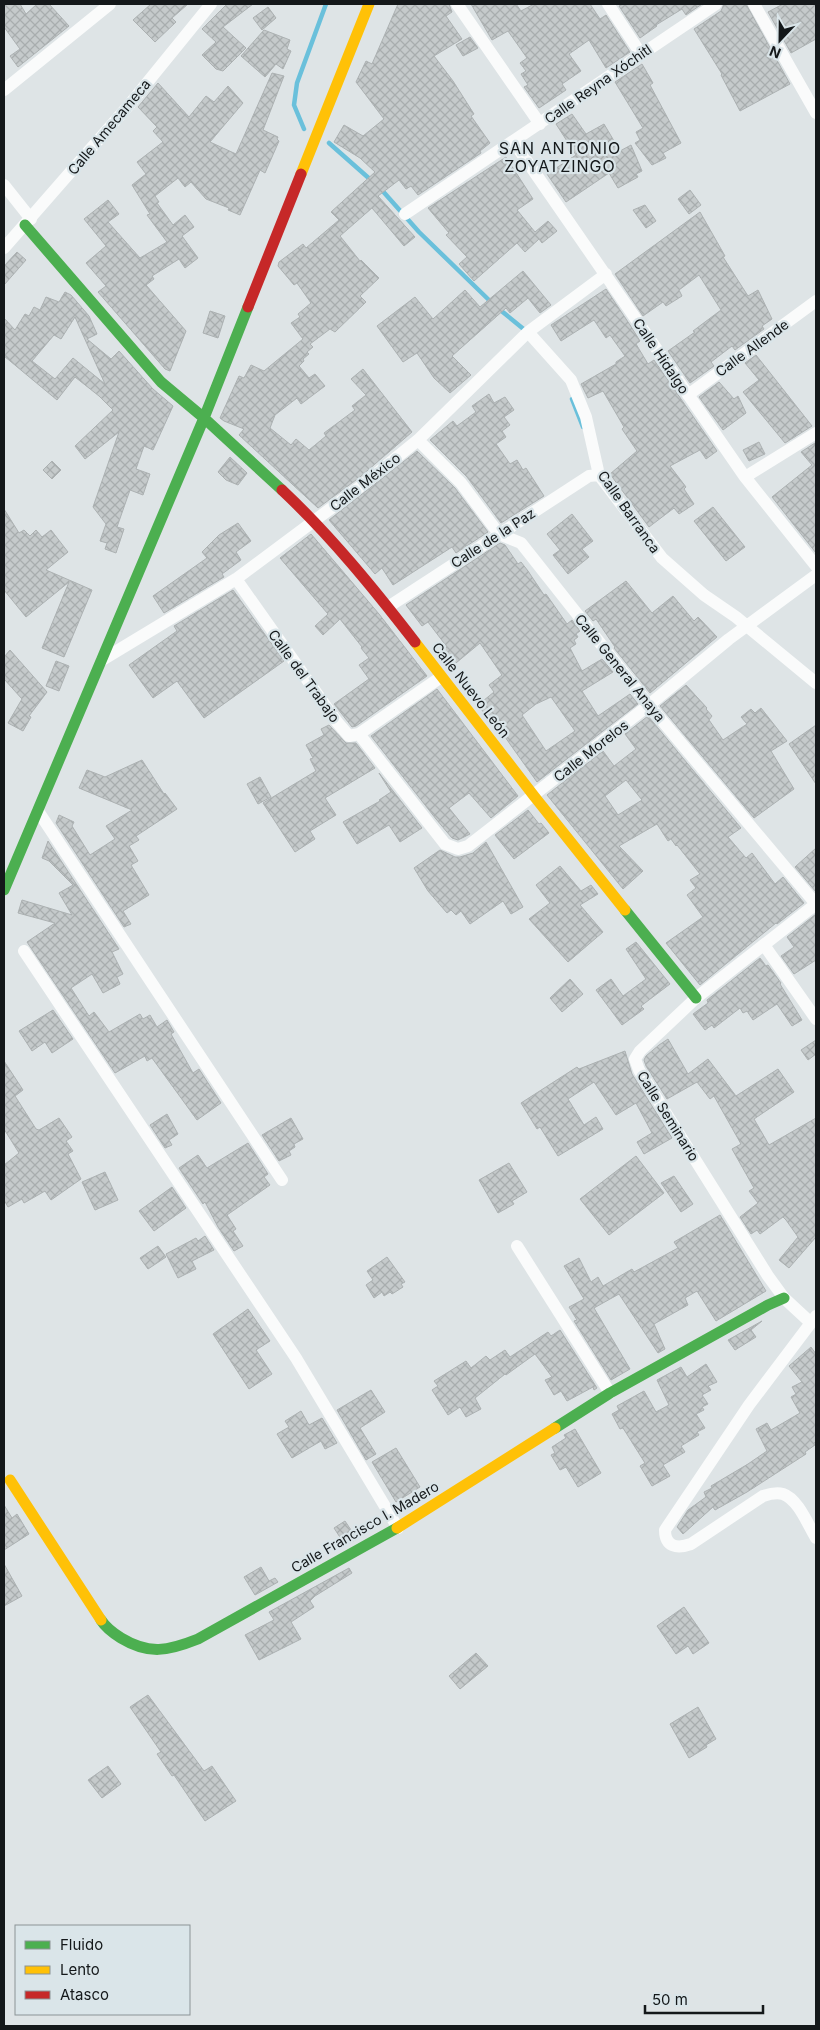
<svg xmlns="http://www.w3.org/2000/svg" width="820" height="2030" font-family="Inter,sans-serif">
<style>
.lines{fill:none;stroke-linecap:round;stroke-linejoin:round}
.stream{stroke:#6ac0db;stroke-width:4.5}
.building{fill:url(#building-cross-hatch);stroke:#acb1b2;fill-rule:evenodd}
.street{stroke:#fafbfb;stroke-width:12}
.fast{stroke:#4caf50;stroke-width:11}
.slow{stroke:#ffc107;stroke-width:11}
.jam{stroke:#c62828;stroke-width:11}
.labels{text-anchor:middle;stroke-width:4.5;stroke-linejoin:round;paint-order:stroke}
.street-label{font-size:14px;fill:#14181a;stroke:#dae5e9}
.quarter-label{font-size:16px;letter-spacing:1px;fill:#14181a;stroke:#dae5e9}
</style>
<defs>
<pattern id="building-cross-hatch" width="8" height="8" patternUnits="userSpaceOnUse" patternTransform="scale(1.25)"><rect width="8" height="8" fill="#c5cacb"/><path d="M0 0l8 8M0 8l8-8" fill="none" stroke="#a8adae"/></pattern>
</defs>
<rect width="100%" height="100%" fill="#dee4e6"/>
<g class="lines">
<!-- stream -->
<path class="stream" d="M304,129L294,105L297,83L326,4
M329,143L372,181
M380,188L419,232L491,302
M499,309L526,331
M572,399L583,427"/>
</g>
<!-- building -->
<path class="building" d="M4,4H20L26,14L37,4H49L69,26L18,67L10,56L20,49L4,27Z
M151,4H188L172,18L176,22L155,42L133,20Z
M227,4H253L223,27L246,48L223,71L216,69L202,55L216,42L202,29Z
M398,4H449L452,12L446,16L462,39L434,56L453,81L474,114L471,116L490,143L480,151L481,153L418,195L411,186L406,189L399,180L378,196L415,237L404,246L372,208L340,236L360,261L361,260L379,278L360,296L366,302L335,332L330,329L310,344L313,347L307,352L309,354L303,359L304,361L299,366L309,378L315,374L325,386L301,404L297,398L275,415L270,428L291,445L296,439L309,450L326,436L324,433L355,410L352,406L366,395L351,379L363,369L412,432L360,477L318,508L239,435L244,429L224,421L220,418L239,376L244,378L251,365L264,371L303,339L291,323L300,317L298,314L311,303L297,283L294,285L278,266L279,262L303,244L306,248L339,220L331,212L375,172L360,158L334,142L344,125L363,136L384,119L356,82L366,61L372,64Z
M471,4H516L521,11L534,4H590L600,19L606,15L630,52L606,68L589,40L569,54L581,71L562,84L566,90L539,108L524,87L528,85L521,74L526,71L520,63L527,58L508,31L492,40Z
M623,4H702L686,15L682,9L656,25L657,26L640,38L619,6Z
M724,4H746L790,84L740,111L721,75L722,74L694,29L721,11Z
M783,4H816V39L791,53L768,12Z
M268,7L276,18L262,30L253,18Z
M264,30L290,40L287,49L291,51L283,69L276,64L265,77L241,56Z
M470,37L478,48L463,56L456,45Z
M642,64L653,83L650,85L681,143L663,153L666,158L652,165L635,143L640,140L636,132L643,128L615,82Z
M272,73L284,76L263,130L278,137L277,139L279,141L265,173L260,170L240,215L228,210L229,208L206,199L191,182L185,187L178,178L155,196L159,202L157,203L173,225L185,215L194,227L182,236L198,258L185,268L179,259L152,276L154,279L146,285L186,331L170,371L165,369L98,292L106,286L86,263L106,246L84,219L108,200L119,214L108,222L140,258L167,242L147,215L150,214L132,185L146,174L137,162L163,142L153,131L157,127L138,107L158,83L189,117L206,96L214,102L228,86L243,103L210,142L236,154Z
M572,114L586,134L604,124L620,151L631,145L642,171L636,174L638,177L618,188L609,173L566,202L547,174L576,155L556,124Z
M506,157L533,199L517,210L535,232L548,221L557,231L542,243L539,239L525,252L517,243L474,281L459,264L467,257L446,235L449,233L428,208Z
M690,190L701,205L689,214L678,199Z
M645,205L656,221L646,228L633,210Z
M700,212L725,256L723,257L748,296L758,290L772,319L762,326L764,329L735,350L732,346L711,362L714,366L690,383L668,351L695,332L693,331L721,310L699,275L679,290L682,296L666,306L663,302L643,316L615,274Z
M17,252L26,260L4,285V266Z
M523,271L551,305L540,313L528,298L510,313L506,308L452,356L471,375L450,393L434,378L417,353L403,362L377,326L415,297L433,319L465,290L480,307Z
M606,289L630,325L640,341L636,344L648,364L654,360L717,451L706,459L700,450L670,466L686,487L684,489L694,504L679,514L674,508L649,527L610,474L637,451L622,429L624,427L603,391L588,398L581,384L616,364V362L625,356L610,335L606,338L594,320L561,341L551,325Z
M65,292L71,295L89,316L97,334L87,339L111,359L119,351L153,389L173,406L153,450L144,446L136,469L150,474L143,495L130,490L117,527L124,529L116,553L105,549L107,543L100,541L106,524L93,507L119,432L85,459L75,446L113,410L99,396L75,377L57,400L4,356V318L15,330L25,314L29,316L34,307L40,310L46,297L59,302ZM75,317L83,335L105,384L73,358L55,379L32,361L54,335L61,339Z
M210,311L225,316L218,338L203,333Z
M756,355L812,426L785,443L743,392L759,380L745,363Z
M719,382L734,399L738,396L746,413L723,430L699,397Z
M489,394L494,403L505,397L514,410L504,417L510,425L502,431L506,437L496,444L510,464L517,460L523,470L526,468L544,496L501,523L467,477L430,440L453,421L457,426L476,412L472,406Z
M759,442L765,454L749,461L743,450Z
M815,443L816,445V553L772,497L812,465L801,452Z
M417,451L455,488L488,532L456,553L452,547L393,585L382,568L375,574L329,520Z
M230,457L247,473L238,485L226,480L218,472Z
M52,461L61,470L52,479L43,470Z
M713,507L745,547L726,561L694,521Z
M4,509L19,533L24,530L30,536L36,530L42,537L51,530L68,552L46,570L92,590L64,657L42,648L69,582L26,617L4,590Z
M572,514L593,541L582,549L589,557L568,574L553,555L560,550L547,534Z
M238,523L251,541L236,552L241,560L222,574L224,577L164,613L153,596L207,558L202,552L219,535Z
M311,534L379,614L427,676L356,726L352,727L334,704L369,679L359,665L369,658L361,648L362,647L340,619L323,635L315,626L328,614L280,558Z
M500,543L505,545L518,564L521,562L528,571L544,595L546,594L567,624L572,620L580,631L576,634L578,637L574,640L576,644L570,648L582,671L602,659L613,672L582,691L598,716L630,694L638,704L537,782L500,730L498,731L478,705L494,692L489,685L502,675L480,643L450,668L442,659L445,656L442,652L447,647L428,622L422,626L406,605ZM551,697L575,731L546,751L522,715L536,704Z
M626,581L652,613L673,596L694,621L698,617L717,637L650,693L614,648L615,647L596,619L593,621L585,611Z
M233,590L284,661L204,718L177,681L153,698L129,665L177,631L174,626Z
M10,650L47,692L29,716L31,717L23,731L8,723L22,699L4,679V657Z
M56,661L69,666L59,691L46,686Z
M686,685L707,708L706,709L712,716L709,720L723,740L747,724L741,717L751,709L755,713L761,708L787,741L771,751L794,789L754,818L660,706Z
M437,689L518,796L491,818L469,793L449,808L470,834L458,840L452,838L436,819L371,736Z
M648,716L741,828L728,837L746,858L752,853L775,884L783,877L804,903L777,924L776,923L700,985L666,943L703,917L687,895L696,888L690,880L700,874L677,845L676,846L671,839L668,841L657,824L619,846L643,871L623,889L547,795L603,751L614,766L636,749L625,734ZM626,780L642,800L618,815L605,796Z
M329,725L346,743H356L375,768L325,798L336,815L310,831L315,839L295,852L263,803L316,771L310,759L313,758L306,745L324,735L321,729Z
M816,725V784L789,744Z
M142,760L164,794L165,793L177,809L136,836L139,840L129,846L138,861L131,865L149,895L123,911L131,924L124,927L56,823L59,815L74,822L72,826L90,855L115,839L106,826L132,810L79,788L87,770L105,777Z
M379,773L422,828L400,842L389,825L357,844L343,822L380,801L379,800L391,792Z
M260,777L271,797L258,804L247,784Z
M528,810L539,824L541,823L549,833L514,859L495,835Z
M48,841L119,949L112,952L123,974L117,977L120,984L103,993L92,974L71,988L89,1016L94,1012L109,1032L140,1014L143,1019L150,1015L157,1027L167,1020L174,1032L171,1034L193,1073L199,1069L221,1103L197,1120L152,1058L147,1061L145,1056L115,1073L27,942L55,923L18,913L22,900L72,915L59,893L73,885L49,861L42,858Z
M486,842L523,907L511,914L503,901L470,924L461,911L456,915L451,910L447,913L428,891L414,868L440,850L455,857H460L473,853Z
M816,848V892L795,867Z
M560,866L581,891L591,885L598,894L580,905L603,932L568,962L529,919L550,903L536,885Z
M816,914V960L794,974L781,956L794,947L787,937Z
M636,942L670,984L641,1006L644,1009L622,1025L596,990L611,979L623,996L646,979L626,949Z
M760,958L766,966L768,965L781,983L780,984L802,1020L792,1026L777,1004L753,1020L747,1011L743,1013L740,1008L714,1028L712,1025L705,1030L693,1014L708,1003L707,1000Z
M570,979L583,994L562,1012L550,998Z
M53,1010L73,1039L52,1053L45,1042L32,1051L19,1031Z
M668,1039L688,1074L708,1059L736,1096L778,1069L794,1092L754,1119L769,1145L816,1118V1237L789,1268L779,1260L798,1237L786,1220L783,1217L760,1234L757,1230L751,1234L740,1217L758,1203L749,1191L754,1188L732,1149L741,1144L714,1096L710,1099L697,1082L667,1099L646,1066L644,1060L646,1056L659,1045Z
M816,1040V1054L808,1060L801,1050Z
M625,1051L632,1074L672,1138L644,1154L637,1142L652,1133L636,1103L616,1115L594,1082L568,1099L584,1125L596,1117L603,1129L558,1156L540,1127L537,1129L521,1103L577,1067L579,1069Z
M4,1061L23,1090L15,1096L36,1129L39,1130L59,1118L72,1137L66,1141L73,1151L68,1154L81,1179L51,1200L45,1191L24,1203L22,1199L8,1207L4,1200V1165L19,1153L4,1129Z
M167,1114L178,1134L169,1140L172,1145L165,1148L150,1125Z
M291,1118L303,1139L294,1144L295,1147L289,1151L291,1155L279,1161L262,1135Z
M248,1143L268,1174L264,1177L270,1185L227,1215L236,1229L233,1231L243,1246L234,1251L218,1227L205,1202L203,1204L179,1168L198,1155L207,1168Z
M636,1156L664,1193L609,1235L580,1199Z
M509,1163L527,1192L512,1201L514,1204L498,1213L479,1180Z
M105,1172L118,1200L95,1210L82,1182Z
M674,1176L693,1204L681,1212L661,1183Z
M172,1187L186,1208L154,1231L139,1211Z
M720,1215L766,1291L716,1321L697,1291L685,1298L688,1305L654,1324L665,1349L658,1353L619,1294L594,1308L630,1369L611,1380L574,1321L577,1320L569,1307L584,1299L564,1266L579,1258L591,1282L598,1277L603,1286L632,1269L634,1272L678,1248L674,1242Z
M205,1236L214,1250L192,1261L196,1269L178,1278L166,1254L196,1238L198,1241Z
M158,1246L166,1257L148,1269L140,1258Z
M387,1257L405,1282L401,1284L403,1287L392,1294L390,1292L384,1296L382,1292L374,1298L366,1285L373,1280L367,1271Z
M248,1309L270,1341L256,1350L272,1374L249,1389L213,1334Z
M762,1321L751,1330L756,1337L735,1350L728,1340Z
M560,1330L597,1388L594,1390L593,1387L567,1401L561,1391L554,1395L545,1380L552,1377L535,1354L506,1375L505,1374L475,1398L481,1409L466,1417L460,1407L448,1415L432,1390L438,1386L434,1381L466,1361L471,1368L486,1356L490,1360L505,1350L510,1357L548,1332L551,1336Z
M811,1347L816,1354V1441L814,1443L815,1445L805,1452L806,1454L747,1492L715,1510L713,1507L683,1534L677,1527L688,1510L706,1497L704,1492L712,1488L711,1486L748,1464L767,1451L756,1429L767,1423L771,1430L800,1413L791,1397L796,1394L792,1387L802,1382L789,1366Z
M706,1364L717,1382L708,1386L711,1390L702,1395L708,1404L702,1407L704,1410L696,1414L705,1428L697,1432L699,1435L681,1446L685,1452L663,1465L670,1476L652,1486L640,1466L645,1463L623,1428L620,1429L612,1414L619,1410L617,1406L644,1391L656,1412L669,1405L657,1380L681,1367L687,1377Z
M371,1390L385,1412L360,1428L376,1454L366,1460L337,1410Z
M301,1411L309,1425L322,1418L337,1443L325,1449L321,1441L292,1458L277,1434L289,1427L285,1421Z
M575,1429L601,1473L578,1487L566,1467L560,1470L551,1455L555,1453L552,1447L566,1438L564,1435Z
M396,1448L420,1487L396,1502L372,1462Z
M4,1505L12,1518L17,1514L29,1534L4,1550Z
M345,1521L357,1539L345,1545L334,1528Z
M4,1564L22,1596L4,1606Z
M261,1567L269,1581L275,1578L278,1582L255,1595L244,1577Z
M349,1568L352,1573L315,1596L310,1601L314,1607L291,1622L301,1639L259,1660L245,1635L274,1620L269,1612Z
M684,1607L709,1643L693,1654L688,1646L676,1654L657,1626Z
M476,1653L488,1666L460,1689L449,1676Z
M148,1695L204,1771L212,1766L236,1801L205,1821L174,1775L172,1776L157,1754L161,1752L130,1707Z
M698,1707L716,1739L706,1745L707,1747L689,1758L670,1724Z
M108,1766L121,1784L102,1798L88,1780Z"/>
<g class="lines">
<!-- street -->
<path class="street" d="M457,4L540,124
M608,4L641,54
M754,4L816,113
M4,90L110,4
M513,141L745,477L816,566
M4,185L31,219
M405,214L716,4
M4,248L129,105L211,4
M528,332L571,380L586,417L599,475L662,558L704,595L736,617L816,683
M688,395L816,301
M418,440L461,483L499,534L521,543L649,705L816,904
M745,477L816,433
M236,579L337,722L349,736L359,734L441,677
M388,607L589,476L599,475
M102,660L236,579L365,483L418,440L528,332L606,274
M359,734L445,844L458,849L468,846L649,705L729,639L816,575
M38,811L282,1180
M764,945L816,1019
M24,951L296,1358L398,1528
M517,1246L610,1393
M816,1316L749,1405L665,1530C665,1547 677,1549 691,1544L763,1496C769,1494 776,1492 783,1494C798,1499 808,1525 816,1538
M811,1323L784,1298L768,1276L639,1070L635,1059L640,1051L696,998L816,904"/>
<!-- fast -->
<path class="fast" d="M25,225L161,382L204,418L282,490
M4,890L204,418L248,307
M625,910L696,998
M555,1428L610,1393L768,1305L784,1298
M101,1620C106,1628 113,1633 121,1638C149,1655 168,1651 198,1639L397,1528"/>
<!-- slow -->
<path class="slow" d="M301,174L369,4
M415,642L534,796L625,910
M10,1480L101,1620
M397,1528L555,1428"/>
<!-- jam -->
<path class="jam" d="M248,307L301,174
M282,490C331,536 374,589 415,642"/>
</g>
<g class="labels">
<!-- street labels -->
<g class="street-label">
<text transform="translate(598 84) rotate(-35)" y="5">Calle Reyna Xóchitl</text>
<text transform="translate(109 127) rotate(-50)" y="5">Calle Amecameca</text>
<text transform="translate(752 348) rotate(-36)" y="5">Calle Allende</text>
<text transform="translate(661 356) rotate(56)" y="5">Calle Hidalgo</text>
<text transform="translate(365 482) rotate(-38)" y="5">Calle México</text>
<text transform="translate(629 512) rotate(55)" y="5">Calle Barranca</text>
<text transform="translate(493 538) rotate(-33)" y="5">Calle de la Paz</text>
<text transform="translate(620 668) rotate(51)" y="5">Calle General Anaya</text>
<text transform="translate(304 676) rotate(54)" y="5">Calle del Trabajo</text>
<text transform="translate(471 690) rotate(52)" y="5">Calle Nuevo León</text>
<text transform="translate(591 751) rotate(-38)" y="5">Calle Morelos</text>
<text transform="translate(668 1116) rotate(58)" y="5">Calle Seminario</text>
<text transform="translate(365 1527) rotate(-30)" y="5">Calle Francisco I. Madero</text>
</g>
<!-- quarter labels -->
<g class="quarter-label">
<text x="560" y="154">SAN ANTONIO<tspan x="560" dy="18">ZOYATZINGO</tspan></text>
</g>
</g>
<!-- border -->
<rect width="820" height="2030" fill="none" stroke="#14181a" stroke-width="10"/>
<!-- legend -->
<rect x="15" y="1925" width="175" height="90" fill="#dae5e9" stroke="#8b9396"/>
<rect x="25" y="1941" width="25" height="8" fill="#4caf50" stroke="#8b9396"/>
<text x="60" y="1950" font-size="15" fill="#14181a">Fluido</text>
<rect x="25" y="1966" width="25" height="8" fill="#ffc107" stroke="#8b9396"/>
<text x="60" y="1975" font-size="15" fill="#14181a">Lento</text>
<rect x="25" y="1991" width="25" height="8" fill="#c62828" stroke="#8b9396"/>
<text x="60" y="2000" font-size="15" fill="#14181a">Atasco</text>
<!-- north arrow -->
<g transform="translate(780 40) rotate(202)" stroke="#dae5e9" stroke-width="4" paint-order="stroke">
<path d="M0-4L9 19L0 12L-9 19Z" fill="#14181a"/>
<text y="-8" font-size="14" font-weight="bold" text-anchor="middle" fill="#14181a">N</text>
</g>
<!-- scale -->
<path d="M645 2005v8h118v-8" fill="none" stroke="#14181a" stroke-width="2.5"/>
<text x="652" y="2005" font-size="15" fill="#14181a" stroke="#dae5e9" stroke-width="4" paint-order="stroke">50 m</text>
</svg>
